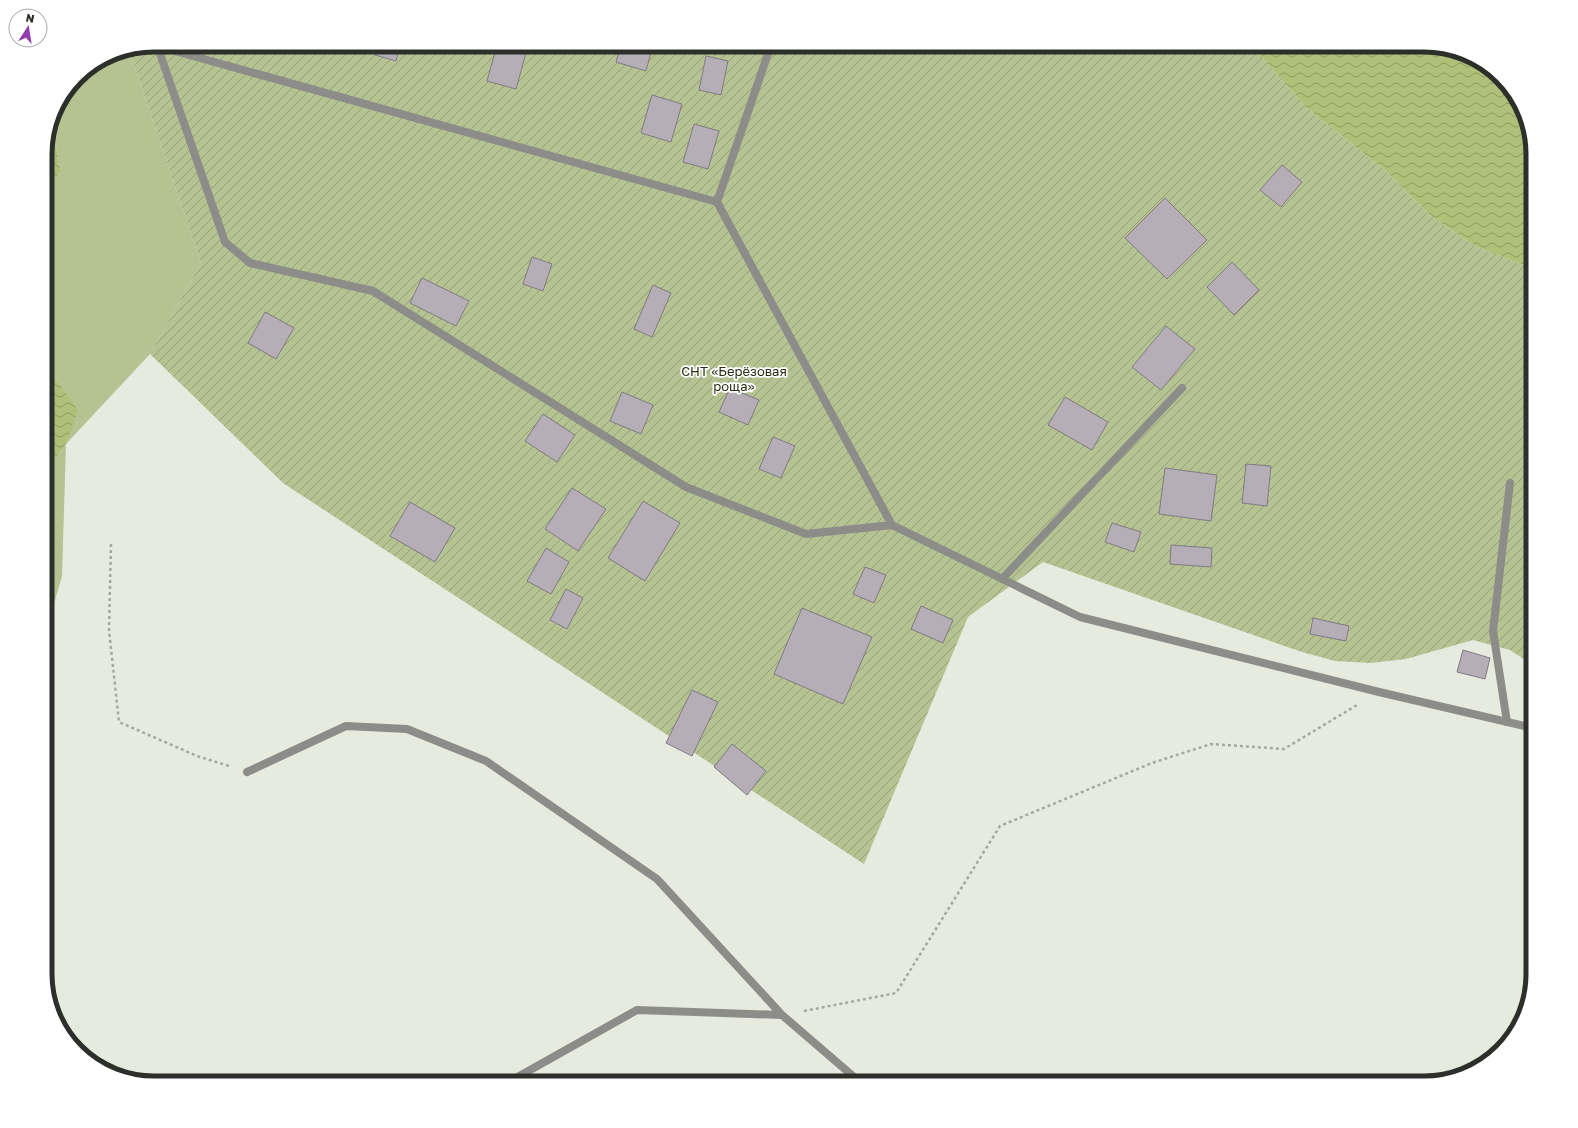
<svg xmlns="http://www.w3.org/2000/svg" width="1578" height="1128" font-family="'Golos Text',sans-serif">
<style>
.green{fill:#b5c292}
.garden{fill:url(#garden-furrows)}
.water{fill:url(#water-waves)}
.building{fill:#b5aeb7;stroke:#807a83}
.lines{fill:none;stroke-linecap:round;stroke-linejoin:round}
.path{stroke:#a5a89f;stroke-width:2.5;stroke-dasharray:3 3;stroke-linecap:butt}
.lane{stroke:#8c8d88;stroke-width:8}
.street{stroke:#8c8d88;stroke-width:8}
.labels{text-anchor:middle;stroke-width:3.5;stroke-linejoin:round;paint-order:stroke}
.park-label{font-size:13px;fill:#282f10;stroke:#fff}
.rim{fill:none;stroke:#2d2f2a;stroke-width:5}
</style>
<defs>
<pattern id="garden-furrows" width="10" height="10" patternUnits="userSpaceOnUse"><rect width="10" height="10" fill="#b5c292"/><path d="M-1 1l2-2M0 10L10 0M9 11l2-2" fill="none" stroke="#949e77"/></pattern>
<pattern id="water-waves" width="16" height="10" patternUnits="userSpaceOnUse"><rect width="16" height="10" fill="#afc178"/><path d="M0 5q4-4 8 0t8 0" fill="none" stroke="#8f9d63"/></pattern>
</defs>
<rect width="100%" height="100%" fill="#e7eadf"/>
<!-- green -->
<path class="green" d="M129,50L201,263L150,354L66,444L62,576L52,611L45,624V473L66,444L58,382L45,372V189L61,172L56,147L46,142L53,112L77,77L113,53Z"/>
<!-- garden -->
<path class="garden" d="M154,45H1251L1308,109L1384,169L1431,216L1475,246L1533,269V665L1510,650L1473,640L1406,659L1370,663L1335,661L1302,652L1043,562L968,617L864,864L283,483L150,354L201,263L129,50Z"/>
<!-- water -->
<path class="water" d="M1251,45H1424L1459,51L1490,67L1522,106L1533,154V269L1475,246L1431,216L1384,169L1308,109Z
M46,142L56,147L61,172L45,189Z
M45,372L58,382L78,410L66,444L45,473Z"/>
<!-- building -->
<path class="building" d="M310,45H335L333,51Z
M378,45H400L396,61L375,55Z
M497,45L526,53L516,89L487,81Z
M621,45H653L646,71L616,62Z
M706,56L728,61L721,95L699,90Z
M652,95L682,104L671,142L641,133Z
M694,124L719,131L708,169L683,162Z
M1282,165L1302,182L1281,207L1260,190Z
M1165,198L1207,240L1167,279L1125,238Z
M532,257L552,264L543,291L523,284Z
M1232,262L1259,290L1234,315L1207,287Z
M422,278L469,301L456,326L410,303Z
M653,285L671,293L652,337L634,329Z
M265,312L294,328L276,359L248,343Z
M1166,326L1195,349L1161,390L1132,367Z
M730,388L759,400L748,425L719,412Z
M622,392L653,405L641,434L610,421Z
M1065,397L1108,422L1092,450L1048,425Z
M543,414L575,435L557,462L525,441Z
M773,437L795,446L781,478L759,469Z
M1246,464L1271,466L1267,506L1242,503Z
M1165,468L1217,475L1211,521L1159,514Z
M572,488L606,509L578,551L545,529Z
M643,501L680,523L645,581L608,558Z
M410,502L455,528L435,562L390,536Z
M1112,523L1141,532L1134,552L1105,542Z
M1171,545L1212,548L1211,567L1170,564Z
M546,548L569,562L551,594L527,581Z
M865,567L886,575L874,603L853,594Z
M566,589L583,598L567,629L550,620Z
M921,606L953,620L943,643L911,629Z
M802,608L872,637L843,704L774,674Z
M1313,618L1349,626L1346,641L1310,634Z
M1463,650L1490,658L1485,679L1457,672Z
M692,690L718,702L692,756L666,743Z
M732,744L766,771L747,795L714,767Z"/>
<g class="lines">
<!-- path -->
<path class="path" d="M111,544L109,630L119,722L197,756L229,766
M804,1011L896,993L1000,826L1152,763L1211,744L1284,749L1357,705"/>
<!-- lane -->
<path class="lane" d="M157,46L717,202
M1002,579L1182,388
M1507,722L1493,631L1510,483
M247,772L346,726L407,729L486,761L657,879L782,1015
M507,1083L637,1010L782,1015L861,1083"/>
<!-- street -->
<path class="street" d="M157,45L225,242L250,263L373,291L686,487L806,534L892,525L1080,617L1379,692L1533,728
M771,45L717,202L892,525"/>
</g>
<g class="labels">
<!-- park labels -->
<g class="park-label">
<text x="734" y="376">СНТ «Берёзовая<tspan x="734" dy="15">роща»</tspan></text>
</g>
</g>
<!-- crop -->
<path d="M0 0H1578V1128H0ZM154 52H1424A102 102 0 0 1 1526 154V974A102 102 0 0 1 1424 1076H154A102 102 0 0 1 52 974V154A102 102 0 0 1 154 52Z" fill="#fff" fill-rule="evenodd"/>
<path class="rim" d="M154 52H1424A102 102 0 0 1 1526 154V974A102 102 0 0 1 1424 1076H154A102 102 0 0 1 52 974V154A102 102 0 0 1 154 52Z"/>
<!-- north arrow -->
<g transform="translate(28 28) rotate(12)"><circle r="19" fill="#ffffff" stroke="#abacaa"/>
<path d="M0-3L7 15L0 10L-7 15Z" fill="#923dab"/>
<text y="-6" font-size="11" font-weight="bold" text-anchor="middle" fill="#2d2f2a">N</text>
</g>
</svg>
